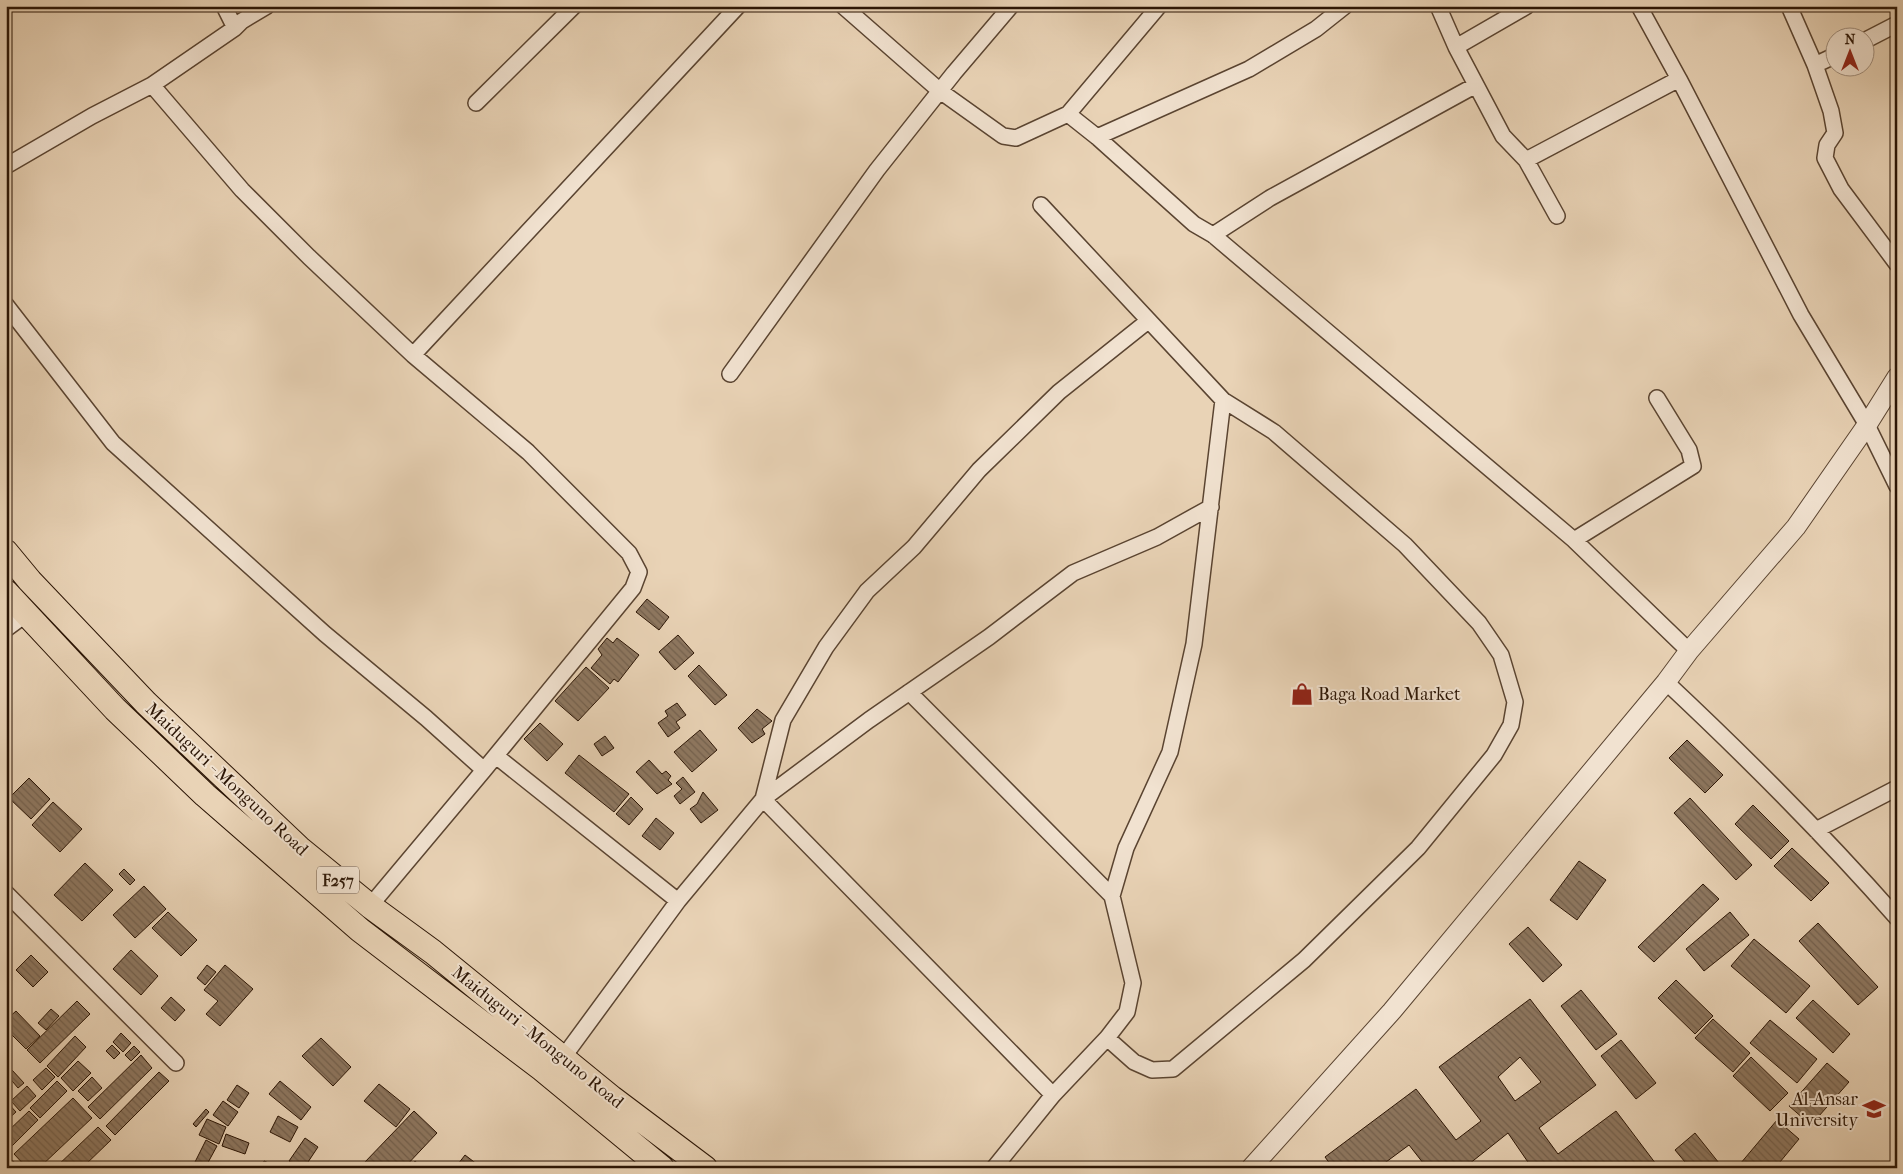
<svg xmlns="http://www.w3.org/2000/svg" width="1903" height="1174" font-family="'IM FELL French Canon',serif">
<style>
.building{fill:url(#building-back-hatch);stroke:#2b1505;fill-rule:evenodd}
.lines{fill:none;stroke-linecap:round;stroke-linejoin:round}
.minor-casing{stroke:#5a4431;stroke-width:18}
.tertiary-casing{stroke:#5a4431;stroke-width:21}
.primary-casing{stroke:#2b1505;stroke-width:26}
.minor{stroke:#f1e2d0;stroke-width:15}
.tertiary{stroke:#f1e2d0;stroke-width:19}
.primary{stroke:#e9d3b6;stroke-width:24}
.labels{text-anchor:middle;stroke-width:4;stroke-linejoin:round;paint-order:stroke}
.shield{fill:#f1e2d0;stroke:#665242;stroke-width:1}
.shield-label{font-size:16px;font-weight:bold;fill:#2b1505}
.poi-label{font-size:18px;fill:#2b1505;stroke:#f1e2d0;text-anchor:start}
.street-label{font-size:18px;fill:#2b1505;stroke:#f1e2d0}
</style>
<defs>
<pattern id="building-back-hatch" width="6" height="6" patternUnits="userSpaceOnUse" patternTransform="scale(1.25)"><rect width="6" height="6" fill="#8e7861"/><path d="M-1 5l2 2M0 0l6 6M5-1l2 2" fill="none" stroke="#74614e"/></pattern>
</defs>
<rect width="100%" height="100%" fill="#e9d3b6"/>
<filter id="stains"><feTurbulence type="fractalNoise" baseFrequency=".004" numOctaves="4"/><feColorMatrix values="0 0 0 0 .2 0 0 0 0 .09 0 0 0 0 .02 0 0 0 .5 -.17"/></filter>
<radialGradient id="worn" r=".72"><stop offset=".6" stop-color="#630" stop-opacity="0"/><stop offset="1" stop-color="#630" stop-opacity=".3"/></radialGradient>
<!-- building -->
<path class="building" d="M647,599L669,617L659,630L636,612Z
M678,635L694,653L675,670L659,652Z
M607,638L613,643L617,638L639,655L618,682L614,679L610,684L591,668L602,655L598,649Z
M699,665L727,695L715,705L688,676Z
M586,667L609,688L578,721L555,701Z
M677,703L686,715L676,722L680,728L668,737L658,723L668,716L665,711Z
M757,709L772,721L762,729L765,734L752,743L738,728Z
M540,723L563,744L547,761L524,739Z
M700,730L717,750L692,772L674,752Z
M605,736L614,748L602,756L594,744Z
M1687,740L1723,775L1705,793L1669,758Z
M579,755L629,794L614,812L565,773Z
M649,760L662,774L666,771L671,776L668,780L672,784L657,794L636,772Z
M683,777L695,792L680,804L674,796L682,789L676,783Z
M29,778L50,799L31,819L9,798Z
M703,792L718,810L701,823L690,809L697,804Z
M631,797L643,809L629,825L616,814Z
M1690,798L1752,865L1736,880L1674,813Z
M53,802L82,829L60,852L32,825Z
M1753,805L1789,841L1771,859L1735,824Z
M656,818L674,833L660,850L642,836Z
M1792,848L1829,883L1811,901L1774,866Z
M1579,861L1606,880L1577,920L1550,900Z
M85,863L113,890L82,921L54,895Z
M124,869L135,880L130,885L119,874Z
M1703,884L1719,899L1654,962L1638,947Z
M144,886L166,909L135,938L113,915Z
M168,912L197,940L181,956L152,928Z
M1730,912L1749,935L1704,971L1686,949Z
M1818,923L1878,987L1858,1005L1799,941Z
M1528,927L1562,965L1543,982L1509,944Z
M1754,939L1810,986L1786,1013L1731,966Z
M131,950L158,976L141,995L113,969Z
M31,955L48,972L33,987L16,970Z
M207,965L216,972L205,985L197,978Z
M225,965L253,989L220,1026L206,1014L218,1001L204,990Z
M1676,980L1713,1016L1695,1034L1658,998Z
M1581,990L1617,1034L1596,1050L1561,1006Z
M171,997L185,1010L175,1021L161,1008Z
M1530,999L1596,1085L1539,1128L1558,1154L1616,1111L1659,1168H1532L1508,1133L1464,1168H1427L1409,1145L1382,1165L1384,1168H1333L1325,1157L1416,1089L1456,1140L1481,1121L1439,1067ZM1520,1057L1541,1082L1515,1101L1498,1077Z
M1813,1000L1850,1034L1833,1053L1796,1018Z
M77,1001L90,1014L40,1063L27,1050Z
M51,1009L59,1016L46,1030L38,1023Z
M16,1011L40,1036L26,1049L6,1029V1020Z
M1713,1019L1750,1053L1733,1072L1695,1038Z
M1770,1020L1817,1059L1797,1083L1750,1043Z
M121,1033L131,1043L123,1052L113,1042Z
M75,1036L86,1047L58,1077L47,1066Z
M321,1038L351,1067L333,1086L302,1056Z
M1621,1040L1656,1083L1636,1099L1601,1056Z
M112,1045L120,1053L114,1059L106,1051Z
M134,1046L140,1052L131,1061L125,1055Z
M141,1055L152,1068L100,1119L88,1107Z
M1751,1057L1788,1093L1770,1111L1733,1076Z
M78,1061L91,1073L73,1091L61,1078Z
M1827,1063L1849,1082L1811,1125L1789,1106Z
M46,1068L55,1077L42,1090L33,1080Z
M12,1070L24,1083L18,1088L7,1075Z
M159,1072L169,1081L115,1135L106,1126Z
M92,1077L102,1088L88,1101L78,1091Z
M57,1081L67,1091L40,1118L30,1108Z
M280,1081L311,1107L301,1120L269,1094Z
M379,1084L410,1109L396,1127L364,1101Z
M237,1085L249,1093L239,1108L227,1100Z
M27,1086L36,1096L20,1111L11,1101Z
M73,1098L92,1118L39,1168H27L14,1154Z
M6,1101L16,1112L6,1121Z
M223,1101L238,1112L228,1126L213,1115Z
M206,1109L209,1112L196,1127L193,1124Z
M29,1111L38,1120L9,1149L6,1147V1133Z
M414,1111L437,1133L404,1168H369L364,1163Z
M278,1116L298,1127L290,1142L270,1132Z
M207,1119L226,1127L219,1144L199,1135Z
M1777,1120L1799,1139L1775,1168H1744L1740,1164Z
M98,1127L111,1140L82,1168H55Z
M1695,1133L1723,1168H1690L1675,1150Z
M226,1134L249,1143L245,1154L222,1146Z
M305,1138L318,1147L304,1168H298L289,1161Z
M206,1140L217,1146L205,1168H192Z
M465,1155L482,1168H455Z
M264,1161L278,1167L277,1168H261Z
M415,1161L423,1168H410Z"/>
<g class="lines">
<defs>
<path id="minor" d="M224,6L235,28
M843,6L940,91L1003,136L1016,138L1068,114L1159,6
M1438,6L1456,47L1503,136L1526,160L1557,216
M1639,6L1679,79L1801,315L1867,425L1897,486
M1789,6L1815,65L1831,111L1835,133L1827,145L1825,158L1841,189L1897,264
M1866,40L1897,24
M1456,47L1527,6
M1815,65L1836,55
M152,85L242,190L309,257L413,355L528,452L629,553L639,572L633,588L484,770L370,906
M476,103L574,6
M1068,114L1097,137L1194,224L1213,235L1574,540L1689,651
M1097,137L1249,69L1316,29L1345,6
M1526,160L1679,79
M6,166L92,116L152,85L235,28L242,21L267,6
M1041,205L1223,400L1274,432L1405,545L1479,623L1501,655L1515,702L1511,725L1494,755L1418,848L1304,960L1173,1069L1152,1070L1134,1062L1107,1038
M1213,235L1270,198L1476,85
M6,305L113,443L325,634L426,718L484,770
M413,355L738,6
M730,374L877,170L954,73L1011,6
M1574,540L1693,466L1689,450L1657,398
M6,629L25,615
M1666,682C1746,757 1824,835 1897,918
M909,692L1112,896L1133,983L1127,1012L1107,1038L1053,1095L994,1168
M496,756L678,901
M763,799L783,720L826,647L867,591L914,547L979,470L1059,392L1148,321
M763,799L1053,1095
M1816,830L1897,788
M6,893L176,1063
M1112,896L1126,848L1170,752L1194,644L1223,400
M562,1059L678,901L763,799L869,720L989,637L1073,573L1157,537L1211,507
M6,1166L8,1168"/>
<path id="tertiary" d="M1251,1168L1392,1011L1666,682L1689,651L1796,527L1867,425L1897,377"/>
<path id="primary" d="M6,552L30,581L146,703L299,848L370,906L433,952L612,1098L705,1168
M6,592L115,709L205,795L360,930L542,1069L662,1168"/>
</defs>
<!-- minor casing -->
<use href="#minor" class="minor-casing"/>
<!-- tertiary casing -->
<use href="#tertiary" class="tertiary-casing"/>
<!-- primary casing -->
<use href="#primary" class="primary-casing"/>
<!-- minor -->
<use href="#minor" class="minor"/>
<!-- tertiary -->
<use href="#tertiary" class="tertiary"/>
<!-- primary -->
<use href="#primary" class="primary"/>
</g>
<!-- icons -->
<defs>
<symbol id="shop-bare" viewBox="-9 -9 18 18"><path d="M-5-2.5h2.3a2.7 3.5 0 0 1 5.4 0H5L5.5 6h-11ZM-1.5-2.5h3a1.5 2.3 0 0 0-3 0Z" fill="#8f2418" stroke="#f1e2d0" stroke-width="2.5" paint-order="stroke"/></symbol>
<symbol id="university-bare" viewBox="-9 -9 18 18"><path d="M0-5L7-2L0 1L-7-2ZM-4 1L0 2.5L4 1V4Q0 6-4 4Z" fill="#8f2418" stroke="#f1e2d0" stroke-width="2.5" paint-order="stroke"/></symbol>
</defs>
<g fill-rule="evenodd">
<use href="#shop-bare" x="1286" y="678" width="32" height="32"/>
<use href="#university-bare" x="1858" y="1093" width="32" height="32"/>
</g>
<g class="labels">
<!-- shield labels -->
<rect class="shield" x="317" y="866.5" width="42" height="27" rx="4"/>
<g class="shield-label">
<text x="338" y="886">F257</text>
</g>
<!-- poi labels -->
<g class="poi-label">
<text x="1318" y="700">Baga Road Market</text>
<text x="1858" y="1105" text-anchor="end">Al-Ansar<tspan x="1858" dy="21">University</tspan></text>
</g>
<!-- street labels -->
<g class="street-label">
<text transform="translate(227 779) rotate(43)" y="6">Maiduguri - Monguno Road</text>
<text transform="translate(538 1037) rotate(39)" y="6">Maiduguri - Monguno Road</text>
</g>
</g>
<!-- margin -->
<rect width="1903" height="1174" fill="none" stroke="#e9d3b6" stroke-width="25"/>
<rect x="8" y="8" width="1888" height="1159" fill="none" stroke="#2b1505" stroke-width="2.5"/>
<rect x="12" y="12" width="1878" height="1149" fill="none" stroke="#2b1505"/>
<!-- north arrow -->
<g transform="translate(1850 52)"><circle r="24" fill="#f1e2d0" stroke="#a2907f"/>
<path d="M0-4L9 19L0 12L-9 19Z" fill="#8f2418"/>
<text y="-8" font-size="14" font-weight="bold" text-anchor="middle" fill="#2b1505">N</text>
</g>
<rect width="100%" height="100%" filter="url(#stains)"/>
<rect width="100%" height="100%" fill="url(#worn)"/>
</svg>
